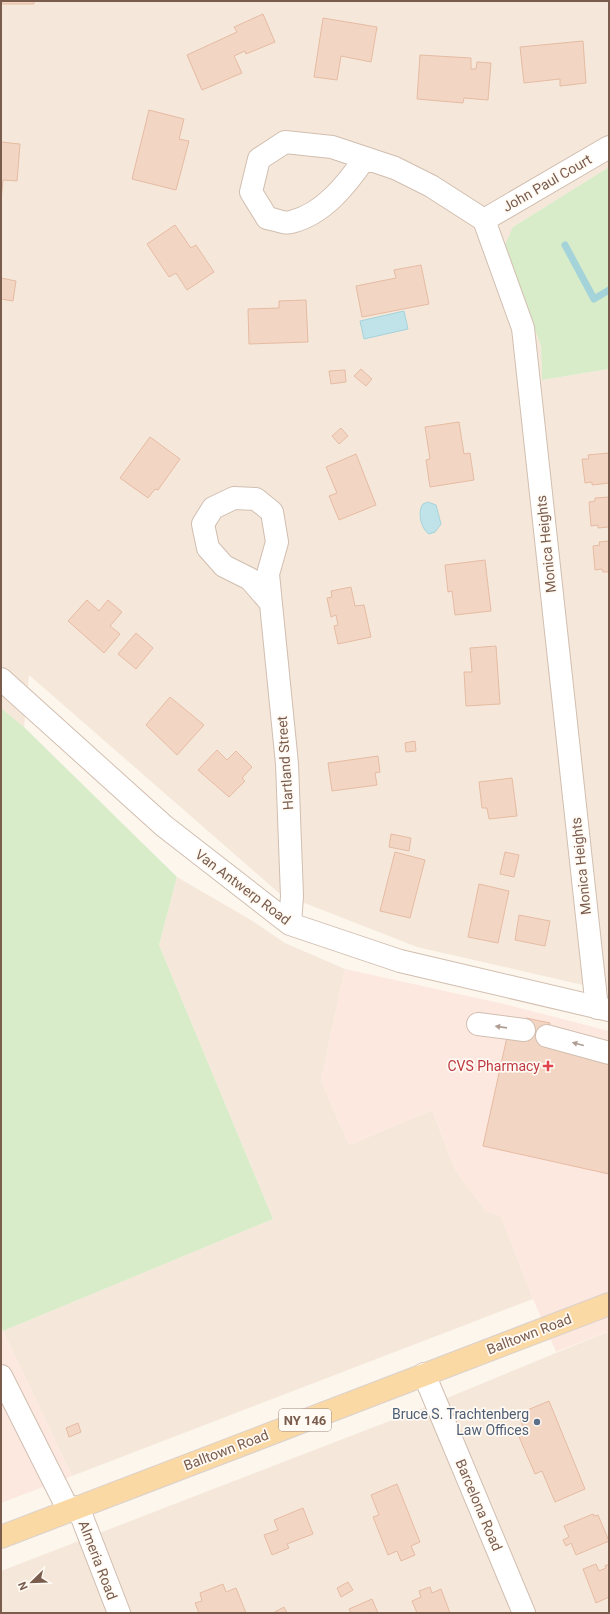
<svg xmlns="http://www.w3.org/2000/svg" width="610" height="1614" font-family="Roboto,sans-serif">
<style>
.residential{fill:#f5e8da}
.commercial{fill:#fde8e0}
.green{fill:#d8ecc9}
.water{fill:#bfe3e8;stroke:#a5d3da}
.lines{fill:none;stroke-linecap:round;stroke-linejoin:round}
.stream{stroke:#a5d3da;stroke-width:7}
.building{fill:#f3d5c3;stroke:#e6bba3}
.minor-casing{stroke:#d1beb0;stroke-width:24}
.major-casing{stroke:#dad1cd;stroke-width:24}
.minor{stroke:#fff;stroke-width:22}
.major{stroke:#fbd9a5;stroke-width:22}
.oneway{fill:#af9d94}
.health-dot{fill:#e0444e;stroke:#fffaf3;stroke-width:1.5}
.service-dot{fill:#5c6f8a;stroke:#fffaf3;stroke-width:1.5}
.labels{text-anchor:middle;stroke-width:3.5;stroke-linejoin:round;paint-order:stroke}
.shield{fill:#fffaf3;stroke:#a28b7f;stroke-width:1}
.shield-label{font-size:13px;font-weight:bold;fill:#7a5c4d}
.street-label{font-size:14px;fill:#7a5c4d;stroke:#fffaf3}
.health-label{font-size:14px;fill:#be3a42;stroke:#fffaf3;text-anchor:end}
.service-label{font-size:14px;fill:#4e5e75;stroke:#fffaf3;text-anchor:end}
</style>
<rect width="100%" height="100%" fill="#fdf6ec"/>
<!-- residential -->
<path class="residential" d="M1,1H609V167L513,227L520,292L541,346L542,380L609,369V991L417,947L279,893L29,675L24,727L1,708Z
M177,877L251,920L285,943L345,969L321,1080L349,1145L432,1110L456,1171L486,1211L501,1216L533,1299L72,1476L3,1331L273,1219L159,945Z
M607,1332L609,1338V1613H1V1571L413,1412Z"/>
<!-- commercial -->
<path class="commercial" d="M345,969L504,1004L609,1031V1338L606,1332L556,1352L533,1299L501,1216L486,1211L456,1171L432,1110L349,1145L321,1080Z
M1,1327L72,1476L1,1503Z"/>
<!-- green -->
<path class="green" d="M609,167V369L542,380L541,346L509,262L505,245L513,227Z
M1,708L24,727L177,877L159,945L273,1219L3,1331L1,1327Z"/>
<!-- water -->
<path class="water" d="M404,311L408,329L364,339L360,321Z
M428,502L436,505L441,524L435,532L429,534C421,529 417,512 423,504Z"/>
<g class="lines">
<!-- stream -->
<path class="stream" d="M565,245L594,299L609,290"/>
</g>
<!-- building -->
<path class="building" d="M1,1H34V4H1Z
M263,14L275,42L246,54L245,51L234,56L242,73L202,90L187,55L237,32L234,27Z
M323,18L377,27L371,62L341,56L337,80L314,77Z
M583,41L586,83L560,86V79L524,83L520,47Z
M420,55L471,58V69H476L477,62L491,63L488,100L464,98L463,103L417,99Z
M149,110L184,119L179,139L189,141L176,190L132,179Z
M1,142L20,144L17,181L3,180L1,201Z
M175,225L191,248L196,245L214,272L187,290L176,273L169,277L147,244Z
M421,265L429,304L362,317L356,286L396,278L394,270Z
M1,278L16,281L13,301L1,299Z
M306,300L308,342L249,344L248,309L279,308V301Z
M361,369L372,379L366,386L354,376Z
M345,370L346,382L331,384L329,371Z
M459,422L464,454L470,453L474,480L430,487L426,460L430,459L425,427Z
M341,428L348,436L339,444L332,436Z
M150,437L180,459L158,490L155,489L148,498L120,478Z
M609,453V483L592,485V482L585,483L582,459H589L588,455Z
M356,454L376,505L339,520L329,496L337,493L326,467Z
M609,497V527L598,528V525L591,526L589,502L595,501V498Z
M609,541V572H603L602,569L595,570L593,546L600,545L599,542Z
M485,560L491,611L455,615L452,591L448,592L445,565Z
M351,587L355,606L364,605L371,637L338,644L334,626L338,625L336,615L331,617L327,598L332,597L331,591Z
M87,600L99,611L108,600L122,612L110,626L120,634L104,653L68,621Z
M136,633L153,648L136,669L118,654Z
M496,646L500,704L466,706L464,672H472L470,648Z
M170,697L204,725L177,755L146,725Z
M415,741L416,751L406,752L405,743Z
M217,750L227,760L236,751L252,767L242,778L245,781L229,797L198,770Z
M378,756L380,772L375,773L377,785L332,791L328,763Z
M512,778L517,816L489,819L487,808H482L479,782Z
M391,834L411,838L409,851L389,847Z
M395,852L425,860L410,918L380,911Z
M505,852L519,855L514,877L500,874Z
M479,884L509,891L498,943L468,937Z
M519,915L550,921L545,946L515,940Z
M526,1018L550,1023L545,1045L609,1060V1174L483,1146L507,1037L522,1040Z
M549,1401L585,1489L555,1502L542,1471L535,1474L517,1432L524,1429L518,1414Z
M78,1423L81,1432L69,1437L66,1428Z
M397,1484L420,1542L411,1546L415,1555L401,1561L397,1551L388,1555L373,1517L379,1515L371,1495Z
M303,1508L313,1534L287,1544L289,1548L272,1555L264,1535L278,1530L274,1520Z
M593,1514L594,1516L598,1515L609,1541L576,1555L571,1543L566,1546L563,1540L569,1537L564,1526Z
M596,1564L599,1571L606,1568L605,1566L609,1564V1597L596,1603L583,1569Z
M348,1582L353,1590L341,1597L337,1588Z
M223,1584L226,1592L236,1588L246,1613H199L195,1603L202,1601L200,1593Z
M430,1587L432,1593L441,1589L450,1613H417L412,1601L421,1597L419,1591Z
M372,1599L378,1613H351L349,1609Z
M284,1607L287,1613H273Z"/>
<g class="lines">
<defs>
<path id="minor" d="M365,158C347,184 324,214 291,222C285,224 274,219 267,218L251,192L259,159L285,142L332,147L395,168L431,186L484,220L523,328L597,1008
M484,220L609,147
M270,602L250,579L224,566L208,548L203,524L213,508L234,498L256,499L272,512L277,542L268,574L287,764L292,896L290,924
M1,679L164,826L290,924L400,961L609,1010
M478,1024L524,1030
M547,1036L609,1053
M424,1374L524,1613
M1,1376L69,1511
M78,1507L119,1613"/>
<path id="major" d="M1,1537L609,1304"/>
</defs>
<!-- minor casing -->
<use href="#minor" class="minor-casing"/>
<!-- major casing -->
<use href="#major" class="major-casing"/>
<!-- minor -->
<use href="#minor" class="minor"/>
<!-- major -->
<use href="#major" class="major"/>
</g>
<!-- one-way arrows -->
<defs><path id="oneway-solid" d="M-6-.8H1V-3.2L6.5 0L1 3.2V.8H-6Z"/></defs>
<g class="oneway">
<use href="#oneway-solid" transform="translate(501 1027) rotate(-172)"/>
<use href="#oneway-solid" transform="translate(578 1044) rotate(-165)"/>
</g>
<!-- markers -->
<path class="health-dot" d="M546 1060h4v4h4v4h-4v4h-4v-4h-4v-4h4z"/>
<circle class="service-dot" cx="537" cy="1422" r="4"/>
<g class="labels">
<!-- shield labels -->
<rect class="shield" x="279" y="1409" width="52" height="22" rx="3"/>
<g class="shield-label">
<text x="305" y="1425">NY 146</text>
</g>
<!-- street labels -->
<g class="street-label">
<text transform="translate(547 183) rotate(-30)" y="5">John Paul Court</text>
<text transform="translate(546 544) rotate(-96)" y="5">Monica Heights</text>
<text transform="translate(285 763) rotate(-94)" y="5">Hartland Street</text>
<text transform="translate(581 866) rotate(-96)" y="5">Monica Heights</text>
<text transform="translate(243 887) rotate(37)" y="5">Van Antwerp Road</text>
<text transform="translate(529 1334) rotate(-21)" y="5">Balltown Road</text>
<text transform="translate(226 1450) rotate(-21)" y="5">Balltown Road</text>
<text transform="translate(479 1505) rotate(67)" y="5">Barcelona Road</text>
<text transform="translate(98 1560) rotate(69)" y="5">Almeria Road</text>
</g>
<!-- health labels -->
<g class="health-label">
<text x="540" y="1071">CVS Pharmacy</text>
</g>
<!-- service labels -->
<g class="service-label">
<text x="529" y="1419">Bruce S. Trachtenberg<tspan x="529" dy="16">Law Offices</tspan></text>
</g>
</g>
<!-- border -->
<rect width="610" height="1614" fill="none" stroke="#7a5c4d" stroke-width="4"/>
<!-- north arrow -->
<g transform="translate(32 1582) rotate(247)" stroke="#fffaf3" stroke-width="3" paint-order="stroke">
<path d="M0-3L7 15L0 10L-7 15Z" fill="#7a5c4d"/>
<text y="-6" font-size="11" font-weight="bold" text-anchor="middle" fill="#7a5c4d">N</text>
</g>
</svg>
